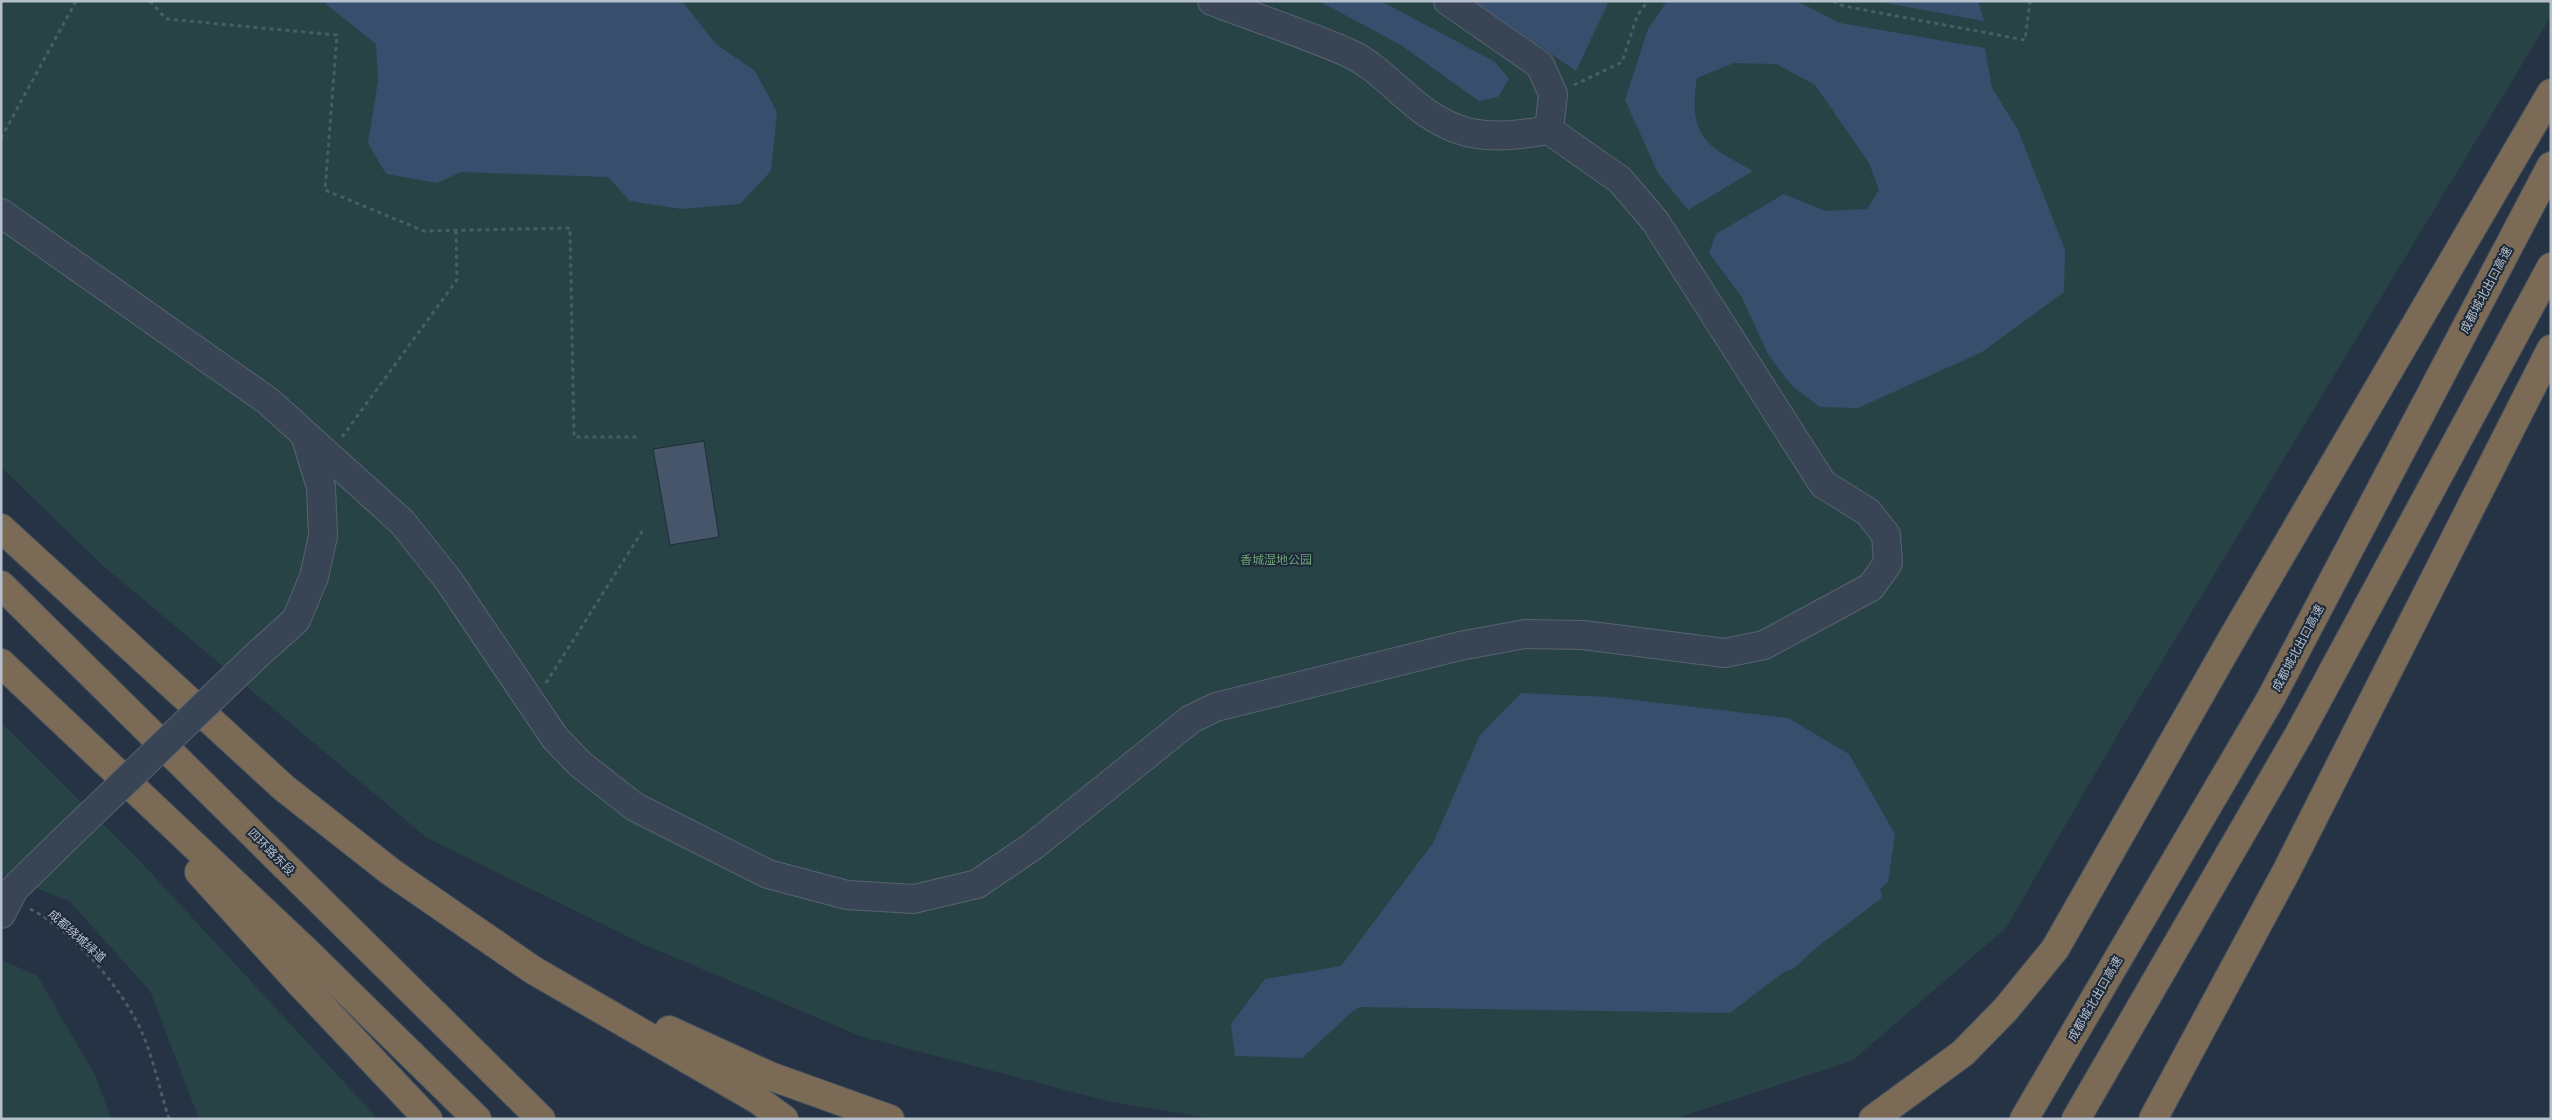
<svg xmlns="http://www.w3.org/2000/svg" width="2552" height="1120" font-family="'PT Sans Narrow','Noto Sans SC',sans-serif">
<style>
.green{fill:#274345}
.water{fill:#374f6d}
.building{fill:#465569;stroke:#202c3b}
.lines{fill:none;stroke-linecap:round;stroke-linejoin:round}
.minor-casing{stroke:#586371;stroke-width:30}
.highway-casing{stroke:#44505e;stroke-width:30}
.path{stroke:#456061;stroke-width:3;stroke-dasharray:4 4;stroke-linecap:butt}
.minor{stroke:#394554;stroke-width:28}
.highway{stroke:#7b6b56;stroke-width:28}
.minor-bridge-casing{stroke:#586371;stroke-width:30;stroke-linecap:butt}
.minor-bridge{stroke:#394554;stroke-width:28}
.labels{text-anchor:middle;stroke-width:4;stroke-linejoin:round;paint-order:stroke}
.street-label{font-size:12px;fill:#b7c0cd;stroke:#1e2a39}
.park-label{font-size:12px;fill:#6ca076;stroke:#1e2a39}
</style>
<rect width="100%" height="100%" fill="#253345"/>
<!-- green -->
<path class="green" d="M1,1H2551V16L2121,729L2006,928L1852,1061L1674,1119H1215L1111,1102L860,1036L643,944L427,838L101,564L1,467Z
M1,722L140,861L378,1119H199L150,991L69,901L1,874Z
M1,960L37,975L96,1077L111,1119H1Z"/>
<!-- water -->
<path class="water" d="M322,1H682L716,44L755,71L777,112L771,171L740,204L681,209L630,201L608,177L461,172L437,183L386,174L368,143L378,81L376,44Z
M1319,1H1381L1495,62L1509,79L1498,97L1479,101L1401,45Z
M1474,1H1609L1576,71Z
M1667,1H1797L1840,23L1985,48L1992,88L2018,130L2065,250L2064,292L1982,352L1858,408L1820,407L1792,386L1769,356L1741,296L1709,253L1716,234L1784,194L1825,211L1867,209L1879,190L1869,163L1815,85L1776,64L1734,63L1697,78C1688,137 1705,145 1753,171L1688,210L1658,173L1625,100L1648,29Z
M1875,1H1978L1984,21Z
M1521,693L1608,697L1788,718L1849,754L1895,834L1888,882L1880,889L1882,898L1816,948L1793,969L1784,972L1730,1013L1360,1007L1353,1011L1302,1058L1235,1056L1231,1024L1265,979L1341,966L1433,843L1480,735Z"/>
<!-- building -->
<path class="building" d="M704,441L719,537L670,545L653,449Z"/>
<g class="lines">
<defs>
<path id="minor" d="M1212,1C1258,19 1306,34 1351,54C1373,65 1389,82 1408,98C1455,140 1490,140 1549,130
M1,213L268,401L402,522L449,581L555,738L580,764L635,807L768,874L847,895L914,899L977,884L1033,846L1191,719L1216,707L1460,646L1525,634L1583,635L1725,653L1764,645L1871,587L1888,563L1886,535L1868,512L1823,484L1655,221L1620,180L1549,130L1553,94L1540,65L1448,1
M257,655L296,620L314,577L323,536L321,487L305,435
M1,914L14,889L64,840"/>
<path id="highway" d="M1,528L284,788L391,872L533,970L758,1100L784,1119
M1,585L541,1119
M1,663L306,951L477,1119
M199,872L295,978L428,1119
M669,1030L770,1076L890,1119
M1873,1119L1963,1053L2006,1009L2055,949L2233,637L2551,93
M2024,1119L2271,698L2551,166
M2076,1119L2299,734L2551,267
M2153,1119L2286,872L2551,349"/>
</defs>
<!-- minor casing -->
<use href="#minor" class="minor-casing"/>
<!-- highway casing -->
<use href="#highway" class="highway-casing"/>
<!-- path -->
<path class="path" d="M150,1L166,19L337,35L325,190L424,231L570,228L574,437H638
M1833,1L1843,6L2025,40L2030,1
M1574,85L1622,62L1637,16L1648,1
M1,138L76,1
M342,437L457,280L456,231
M546,683L643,530
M30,909C74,931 124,990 143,1035C154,1061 160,1091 169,1119"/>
<!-- minor -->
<use href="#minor" class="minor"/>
<!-- highway -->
<use href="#highway" class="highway"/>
<defs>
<path id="minor-bridge" d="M64,840L257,655"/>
</defs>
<!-- minor-bridge casing -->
<use href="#minor-bridge" class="minor-bridge-casing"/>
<!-- minor-bridge -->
<use href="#minor-bridge" class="minor-bridge"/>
</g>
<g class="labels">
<!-- street labels -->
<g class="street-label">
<text transform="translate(2486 290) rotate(-62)" y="4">成都城北出口高速</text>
<text transform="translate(2298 648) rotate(-62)" y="4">成都城北出口高速</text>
<text transform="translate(271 852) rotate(45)" y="4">四环路东段</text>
<text transform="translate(77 936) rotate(42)" y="4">成都绕城绿道</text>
<text transform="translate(2095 999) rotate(-60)" y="4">成都城北出口高速</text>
</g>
<!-- park labels -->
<g class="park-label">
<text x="1276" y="564">香城湿地公园</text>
</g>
</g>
<!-- border -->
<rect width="2552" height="1120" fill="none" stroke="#b7c0cd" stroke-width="5"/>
</svg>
